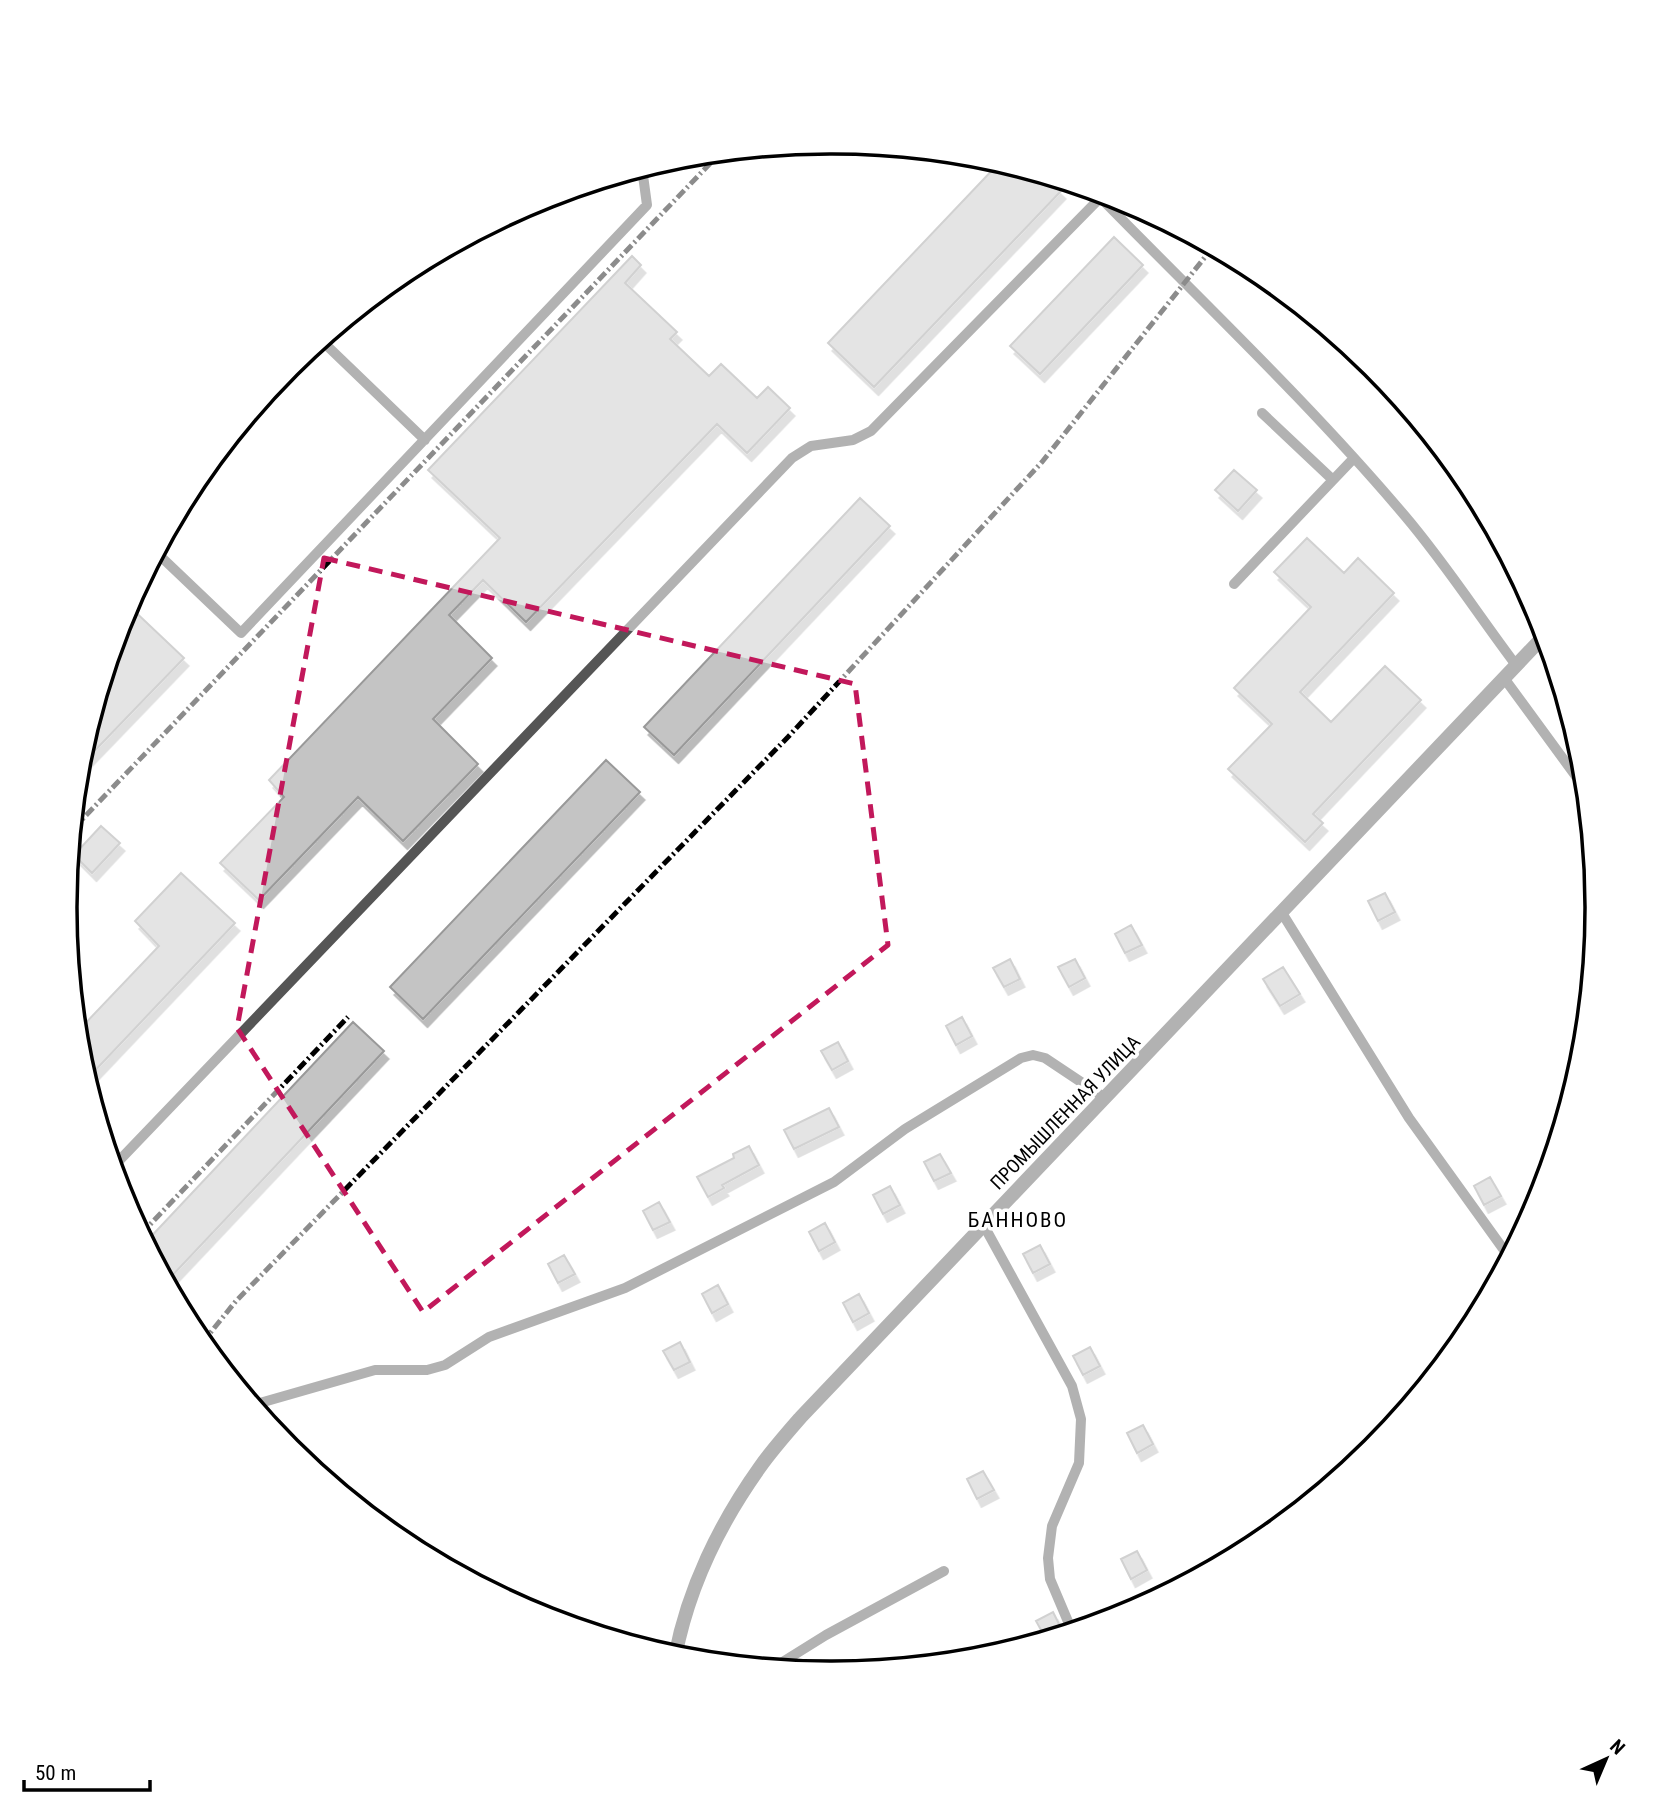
<svg xmlns="http://www.w3.org/2000/svg" width="1662" height="1815" font-family="'Roboto Condensed',sans-serif">
<style>
.building{fill:#c4c4c4;stroke:#999;stroke-width:2;filter:url(#shadow)}
.lines{fill:none;stroke-linecap:round;stroke-linejoin:round}
.service{stroke:#555;stroke-width:10}
.minor{stroke:#555;stroke-width:14}
.rail{stroke:#000;stroke-width:5;stroke-dasharray:10 3.5 2 3.5;stroke-linecap:butt}
.marked{fill:none;stroke:#c2185b;stroke-width:5;stroke-dasharray:14 9;stroke-linejoin:round}
.labels{text-anchor:middle;stroke-width:7;stroke-linejoin:round;paint-order:stroke}
.street-label{font-size:19px;fill:#000;stroke:#fff}
.neighbourhood-label{font-size:21px;letter-spacing:2px;fill:#000;stroke:#fff}
.rim{fill:none;stroke:#000;stroke-width:3.5}
</style>
<defs>
<filter id="shadow"><feDropShadow dx="4.5" dy="8" stdDeviation="0" flood-color="#0004"/></filter>
</defs>
<rect width="100%" height="100%" fill="#fff"/>
<!-- building -->
<path class="building" d="M1000,162L1045,176L1061,191L874,387L828,343Z
M1114,237L1143,265L1040,374L1010,346Z
M632,256L641,265L625,283L677,332L670,339L709,376L721,364L757,398L768,387L790,408L747,453L717,424L526,622L483,580L449,615L492,658L433,719L478,764L403,841L358,797L259,900L220,863L284,797L269,780L500,538L428,470Z
M1234,470L1257,490L1238,511L1215,490Z
M860,498L890,526L674,755L644,727Z
M1307,538L1344,573L1358,558L1394,593L1300,692L1331,722L1385,666L1421,700L1313,814L1323,823L1305,842L1228,769L1272,724L1234,688L1311,607L1274,572Z
M128,605L184,658L79,767L123,614Z
M606,760L640,792L423,1019L390,987Z
M101,826L120,843L92,873L74,855Z
M181,873L235,923L86,1080L79,1057L77,1032L159,946L135,921Z
M1385,893L1395,912L1378,921L1368,901Z
M1131,925L1142,945L1125,953L1115,934Z
M1010,959L1020,979L1004,987L993,968Z
M1075,959L1085,978L1069,987L1058,967Z
M1283,967L1300,994L1280,1006L1263,979Z
M962,1017L972,1036L956,1045L946,1026Z
M353,1022L384,1051L168,1280L162,1274L145,1243Z
M838,1042L848,1061L832,1070L821,1051Z
M829,1108L839,1127L794,1149L784,1130Z
M749,1146L759,1165L722,1185L724,1188L708,1197L697,1177L734,1158L733,1154Z
M940,1154L951,1173L934,1181L924,1162Z
M1490,1177L1501,1196L1484,1205L1474,1186Z
M890,1186L900,1205L883,1214L873,1195Z
M659,1202L670,1222L653,1230L643,1211Z
M825,1223L835,1242L819,1251L809,1232Z
M1040,1245L1050,1264L1033,1273L1023,1254Z
M564,1255L575,1274L558,1283L548,1264Z
M718,1285L728,1304L712,1313L702,1294Z
M859,1294L869,1313L853,1322L843,1303Z
M680,1342L690,1362L674,1370L663,1351Z
M1090,1347L1100,1366L1083,1375L1073,1356Z
M1143,1425L1153,1444L1137,1453L1127,1433Z
M983,1471L994,1490L977,1499L967,1479Z
M1137,1551L1147,1570L1131,1579L1121,1559Z
M1053,1612L1063,1632L1046,1639L1036,1621Z"/>
<g class="lines">
<!-- service -->
<path class="service" d="M1093,190C1198,298 1308,401 1405,516C1445,563 1479,616 1516,665
M321,340L425,440
M1262,413L1333,480
M156,552L241,633L647,205L642,168
M1234,584L1354,458
M1504,678L1586,790
M1282,913L1409,1118L1509,1257
M113,1167L792,458L811,446L853,440L871,431L1100,198
M983,1224L1072,1386L1081,1419L1079,1463L1052,1526L1048,1558L1050,1579L1072,1631
M253,1405L375,1370H427L445,1365L489,1337L625,1288L834,1182L905,1129L1021,1058L1033,1055L1045,1058L1105,1098
M773,1668L826,1635L944,1571"/>
<!-- minor -->
<path class="minor" d="M675,1657C688,1589 720,1523 760,1467C772,1450 787,1433 801,1417L1545,635"/>
<!-- rail -->
<path class="rail" d="M73,829L721,152
M141,1234L348,1017
M202,1343L236,1301L788,737L1042,462L1213,247"/>
</g>
<!-- marked area -->
<path d="M0 0H1662V1815H0ZM324,558L855,684L888,945L423,1312L237,1028Z" fill="#fff" fill-opacity=".55" fill-rule="evenodd"/>
<path class="marked" d="M324,558L855,684L888,945L423,1312L237,1028Z"/>
<g class="labels">
<!-- street labels -->
<g class="street-label">
<text transform="translate(1065 1112) rotate(-46)" y="7">ПРОМЫШЛЕННАЯ УЛИЦА</text>
</g>
<!-- neighbourhood labels -->
<g class="neighbourhood-label">
<text x="1018" y="1227">БАННОВО</text>
</g>
</g>
<!-- crop -->
<path d="M0 0H1662V1815H0ZM830 154H832A753 753 0 0 1 1585 907V908A753 753 0 0 1 832 1661H830A753 753 0 0 1 77 908V907A753 753 0 0 1 830 154Z" fill="#fff" fill-rule="evenodd"/>
<path class="rim" d="M830 154H832A753 753 0 0 1 1585 907V908A753 753 0 0 1 832 1661H830A753 753 0 0 1 77 908V907A753 753 0 0 1 830 154Z"/>
<!-- north arrow -->
<g transform="translate(1606 1759) rotate(44)" stroke="#ffffff" stroke-width="5" paint-order="stroke">
<path d="M0-5L12 26L0 18L-12 26Z" fill="#000000"/>
<text y="-10" font-size="19" font-weight="bold" text-anchor="middle" fill="#000000">N</text>
</g>
<!-- scale -->
<path d="M24 1780v10h126v-10" fill="none" stroke="#000000" stroke-width="3.5"/>
<text x="35" y="1780" font-size="21" fill="#000000" stroke="#ffffff" stroke-width="5" paint-order="stroke">50 m</text>
</svg>
